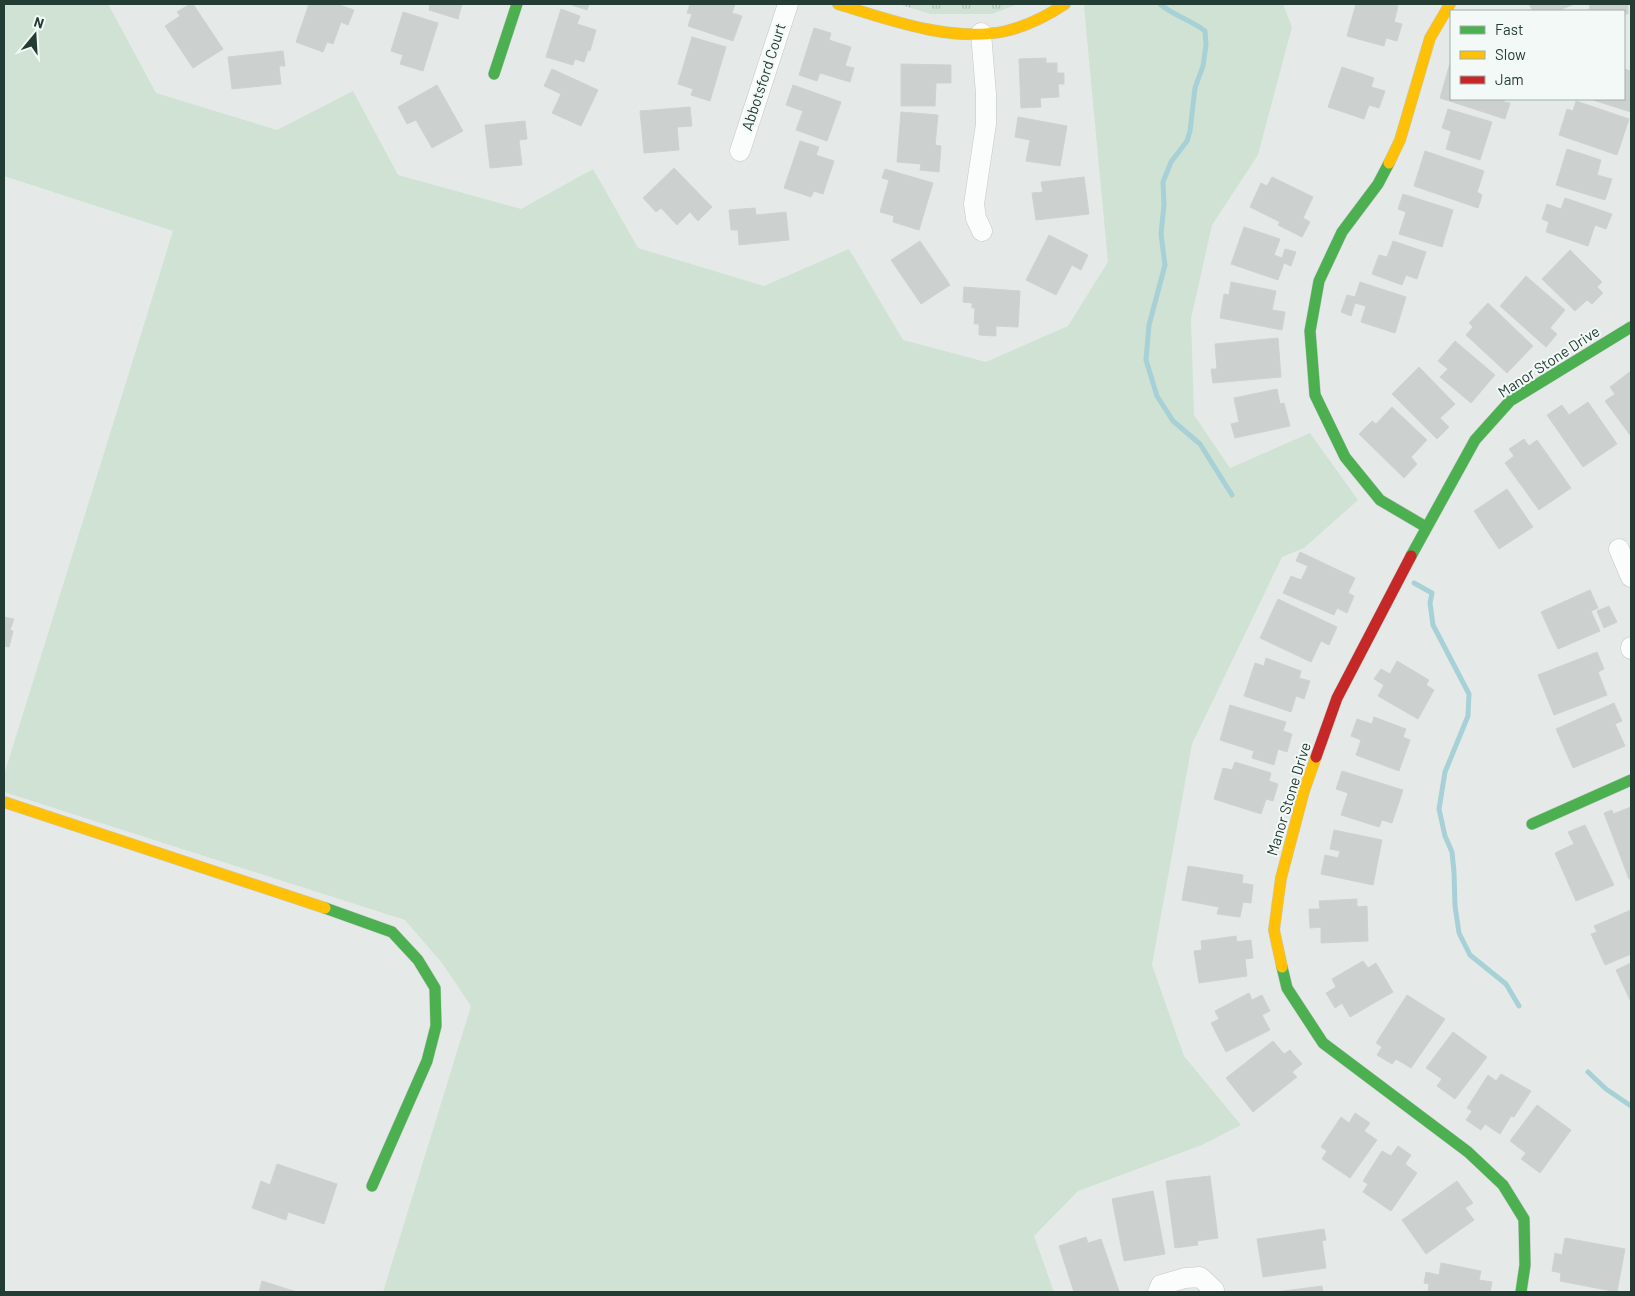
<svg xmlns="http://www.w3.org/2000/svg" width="1635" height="1296" font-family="Barlow,sans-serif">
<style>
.grass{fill:#cfe2d4}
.park{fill:url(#park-tufts)}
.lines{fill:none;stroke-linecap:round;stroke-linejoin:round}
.stream{stroke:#a7d1d6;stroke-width:5}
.building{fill:#ccd1cf;stroke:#ced3d1}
.street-casing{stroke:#c2c7c5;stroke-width:21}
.fast-casing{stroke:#c1c7c5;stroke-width:12}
.slow-casing{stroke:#c1c7c5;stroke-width:12}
.jam-casing{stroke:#c1c7c5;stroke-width:12}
.street{stroke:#fbfcfc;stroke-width:20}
.fast{stroke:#4caf50;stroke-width:11}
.slow{stroke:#ffc107;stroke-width:11}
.jam{stroke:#c62828;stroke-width:11}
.labels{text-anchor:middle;stroke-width:4;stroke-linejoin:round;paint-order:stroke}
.street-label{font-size:15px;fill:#233d35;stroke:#f3f9f6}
</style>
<defs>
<pattern id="park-tufts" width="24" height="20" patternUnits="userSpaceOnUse" patternTransform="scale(1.25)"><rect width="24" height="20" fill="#cfe2d4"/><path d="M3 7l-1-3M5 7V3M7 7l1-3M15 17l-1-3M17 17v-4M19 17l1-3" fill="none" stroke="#b1c3b7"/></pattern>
</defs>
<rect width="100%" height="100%" fill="#e5eae8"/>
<!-- grass -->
<path class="grass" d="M4,4H108L156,93L277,130L353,91L398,175L521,209L593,169L638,248L764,286L849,249L903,340L986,362L1068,326L1108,262L1084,7L1086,4H1283L1292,27L1258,155L1212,225L1191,319L1194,415L1230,468L1310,433L1358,500L1304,548L1282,557L1192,744L1152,965L1184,1056L1241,1125L1202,1145L1078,1191L1034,1236L1054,1292H383L471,1006L442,963L405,920L4,792V775L173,231L4,176Z"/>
<!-- park -->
<path class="park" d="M899,4H1018L992,14H930Z"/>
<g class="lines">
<!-- stream -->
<path class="stream" d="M1160,4C1174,16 1191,20 1205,31L1206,45L1203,66L1195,88L1190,131L1187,141L1171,162L1163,182L1164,205L1161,234L1165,265L1149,325L1146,360L1157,396L1173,421L1200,444L1232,495
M1414,583L1432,593L1430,603L1433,625L1469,694L1468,716L1445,772L1439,809L1445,836L1452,852L1454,872L1455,906L1459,933L1470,955L1506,984L1519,1006
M1588,1072L1606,1089L1631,1106"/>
</g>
<!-- building -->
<path class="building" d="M190,4H193L223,49L193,68L165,26L180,16L177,12Z
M309,4H337L354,10L348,25L341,22L333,44L327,42L323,52L296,42Z
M430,4H462L458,19L429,10Z
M569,4H589L587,10Z
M690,4H735L732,13L742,16L733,41L688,26L692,14L687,13Z
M1356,4H1389L1398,6L1394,22L1402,24L1397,41L1386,38L1384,46L1347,36Z
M1529,4H1571L1572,5L1557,11H1533Z
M1590,4H1628V14H1624V11H1589Z
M561,9L580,16L577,24L596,30L590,51L588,50L584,62L575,59L573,65L546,57Z
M403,12L438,23L423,71L400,64L403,55L391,51Z
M814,28L831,33L829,40L851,47L845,66L854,68L850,82L820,73L817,81L799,75Z
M692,37L726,47L710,101L691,95L693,89L678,84Z
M283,51L285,66H279L281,84L232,89L228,57Z
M1046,58V63H1057V73H1064V84H1058L1059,97L1040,98L1041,107L1021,108L1019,59Z
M1451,60V99H1505L1504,102L1510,103L1505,119L1440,98Z
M901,64L951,65V83H936L935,106H901Z
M1342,67L1374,78L1371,87L1385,91L1379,108L1369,105L1364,119L1328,107Z
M552,69L598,90L581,126L552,113L561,94L544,86Z
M1624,69L1631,71V112L1593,100V99H1624Z
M437,85L463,131L432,148L416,120L407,124L398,107Z
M793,85L841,102L827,141L796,130L803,111L786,105Z
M1576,101L1629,119L1617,155L1559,135L1567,109L1573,111Z
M690,107L692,126L677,127L679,150L644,153L640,111Z
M1448,109L1492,122L1480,160L1446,149L1451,131L1442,128Z
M901,112L938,115L935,145L941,146L939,172L920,170L921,164L897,162Z
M1018,117L1067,126L1060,166L1026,161L1030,140L1015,137Z
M525,121L527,139L519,140L522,165L490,168L485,125Z
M800,141L819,147L816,155L834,161L823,194L814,191L811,197L784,188Z
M1567,149L1601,160L1597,175L1612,179L1605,200L1556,185Z
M1425,151L1484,171L1477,192L1482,195L1478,208L1414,186Z
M674,168L712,207L698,221L690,212L677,225L661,208L656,212L643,198Z
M885,169L933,183L919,230L893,222L894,216L880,212L889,180L882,178Z
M1084,177L1089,214L1036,220L1032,193L1043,192L1041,182Z
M1272,177L1313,197L1303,218L1310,222L1302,237L1278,225L1280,222L1250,207L1261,183L1267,186Z
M1403,194L1453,210L1442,247L1399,234L1406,212L1398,209Z
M1565,198L1612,214L1606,229L1595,225L1588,246L1546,232L1549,222L1542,219L1547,204L1561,209Z
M755,208L756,215L786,212L789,240L739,245L738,230H731L729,210Z
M1244,227L1280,239L1274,255L1282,258L1285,249L1296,252L1291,266L1284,263L1278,280L1231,264Z
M1049,235L1088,255L1081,270L1072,265L1056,295L1026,280Z
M920,241L950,285L921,304L891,260Z
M1393,241L1426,252L1417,279L1406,275L1402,285L1372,274L1379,255L1387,257Z
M1570,250L1602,282L1597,287L1603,293L1592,304L1587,300L1575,311L1542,279Z
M1526,276L1565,310L1550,328L1557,334L1546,347L1500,306Z
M1231,282L1276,291L1272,310L1285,312L1282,330L1220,318L1224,294L1229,295Z
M1360,282L1406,297L1395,333L1361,322L1366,306L1355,303L1351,316L1341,312L1347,295L1355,297Z
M964,287L1020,291L1018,327L996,326V336L979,335V324H974L975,308H972V303L963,302Z
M1488,303L1533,346L1507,373L1466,335L1473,327L1469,323Z
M1278,338L1281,377L1213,383L1211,369H1217L1215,344Z
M1455,341L1495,375L1471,403L1440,377L1448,369L1438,361Z
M1419,367L1455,404L1440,418L1449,427L1437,439L1392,394Z
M1631,371V434L1630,435L1605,401L1615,394L1610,387Z
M1277,389L1280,404L1284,403L1290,426L1235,438L1231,424L1239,422L1234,398Z
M1588,402L1617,444L1583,467L1547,415L1562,405L1569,415Z
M1392,407L1427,440L1411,457L1417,464L1404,478L1359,434L1372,421L1376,424Z
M1524,439L1529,446L1537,440L1571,488L1539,510L1505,463L1514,456L1509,449Z
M1507,489L1533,527L1499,549L1474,511Z
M1300,552L1355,578L1348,593L1354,596L1347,613L1337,608L1334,615L1283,593L1291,576L1301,580L1308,566L1296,561Z
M1590,590L1598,608L1591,611L1600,631L1558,649L1541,612Z
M1278,599L1337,627L1329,645L1321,641L1311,662L1260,638Z
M1609,606L1617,622L1604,628L1597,611Z
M4,617L14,619L10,630L13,631L9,647L4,646Z
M1597,652L1604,669L1598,672L1607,695L1554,715L1538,675Z
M1266,658L1301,671L1299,678L1310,681L1304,699L1296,696L1291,712L1244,696L1255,663L1264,666Z
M1397,661L1429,680L1426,685L1434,690L1418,719L1378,696L1384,685L1374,679L1381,669L1390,674Z
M1614,703L1622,721L1615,724L1625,746L1573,768L1556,729Z
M1230,705L1286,722L1283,731L1292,734L1287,752L1278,749L1274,765L1252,758L1254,751L1220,740Z
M1374,717L1406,729L1403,737L1410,740L1399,771L1356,755L1361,740L1351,736L1357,719L1372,724Z
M1235,762L1271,773L1269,781L1278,784L1273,801L1266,799L1261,814L1214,799L1223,768L1232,770Z
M1342,771L1403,790L1392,823L1382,820L1379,827L1341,815L1348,793L1336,789Z
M1631,807V878L1629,879L1604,813L1612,810L1613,814Z
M1585,825L1614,885L1576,901L1555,853L1574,844L1568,832Z
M1334,830L1382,840L1373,885L1321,874L1325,855L1338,858L1340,851L1330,849Z
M1188,866L1243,875L1242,883L1253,885L1251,903L1243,902L1240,917L1217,914L1219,907L1182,900Z
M1357,899V907L1367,906L1368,941L1321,943V927L1310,928L1309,909H1320L1319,901Z
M1631,910V954L1605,965L1591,934L1597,932L1594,926Z
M1236,936L1237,942L1251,940L1253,958L1245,959L1247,976L1199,983L1194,951L1202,950L1201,941Z
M1363,961L1368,968L1376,963L1393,992L1350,1017L1342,1003L1335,1008L1326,993L1336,987L1332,979Z
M1631,963V1002L1616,970Z
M1249,993L1252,1000L1262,995L1270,1011L1262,1015L1270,1030L1226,1052L1211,1023L1219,1019L1215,1011Z
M1407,995L1445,1019L1411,1068L1396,1059L1392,1064L1377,1055L1382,1047L1376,1043Z
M1453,1032L1487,1057L1455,1099L1437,1086L1442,1079L1426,1068Z
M1273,1041L1284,1054L1290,1050L1302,1064L1292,1072L1297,1077L1253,1112L1226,1078Z
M1501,1074L1531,1091L1514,1117L1511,1116L1500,1134L1485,1124L1481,1130L1466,1120L1472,1111L1467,1108L1488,1075L1496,1081Z
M1537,1105L1571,1130L1540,1173L1521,1159L1526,1153L1510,1141Z
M1355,1113L1370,1123L1364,1131L1377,1140L1350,1178L1322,1159L1327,1151L1321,1147L1341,1117L1349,1123Z
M1398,1146L1411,1155L1405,1164L1417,1173L1391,1211L1363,1192L1368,1184L1363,1181L1382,1151L1391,1156Z
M277,1164L337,1184L324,1224L288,1212L286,1220L252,1208L261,1181L270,1185Z
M1210,1176L1218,1238L1197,1241L1198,1245L1175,1248L1166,1181Z
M1457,1181L1473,1203L1465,1208L1474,1220L1426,1254L1402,1220Z
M1153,1191L1165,1254L1124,1261L1112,1199Z
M1324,1229L1326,1240L1322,1241L1326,1268L1263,1277L1257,1239Z
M1086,1237L1088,1243L1101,1239L1119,1291L1074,1292L1059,1246Z
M1565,1238L1625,1249L1617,1292L1560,1281L1561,1273L1552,1271L1555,1253L1562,1255Z
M1441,1263L1481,1271L1479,1280L1492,1282L1490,1292H1428L1429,1284L1424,1283L1426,1272L1439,1275Z
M262,1281L297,1292H259Z
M1322,1286L1323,1292H1276Z"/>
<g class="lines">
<defs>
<path id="street" d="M981,33L986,94V124L974,204L976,218L982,231
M740,151L788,4
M1619,549L1631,577
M1631,647V649
M1158,1292L1161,1285L1185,1278L1200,1277L1214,1290V1292"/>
<path id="fast" d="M494,74L517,4
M1389,163L1378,184L1342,232L1319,281L1310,331L1315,395L1345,457L1380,500L1426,527
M1411,556L1475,440L1510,401L1631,327
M1532,824L1631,780
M325,908L392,932L418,960L435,988L436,1026L427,1061L372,1186
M1282,967L1287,988L1323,1043L1468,1152L1503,1185L1524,1219L1525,1265L1521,1292"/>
<path id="slow" d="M838,4C889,20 953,43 1006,31C1027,26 1047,16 1065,4
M1389,163L1400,140L1430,38L1450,4
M4,802L325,908
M1282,967L1274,930L1281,878L1304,791L1316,757"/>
<path id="jam" d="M1316,757L1337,698L1411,556"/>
</defs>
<!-- street casing -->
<use href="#street" class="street-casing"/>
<!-- fast casing -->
<use href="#fast" class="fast-casing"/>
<!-- slow casing -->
<use href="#slow" class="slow-casing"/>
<!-- jam casing -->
<use href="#jam" class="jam-casing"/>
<!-- street -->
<use href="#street" class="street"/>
<!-- fast -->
<use href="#fast" class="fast"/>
<!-- slow -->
<use href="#slow" class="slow"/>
<!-- jam -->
<use href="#jam" class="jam"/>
</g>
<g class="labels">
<!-- street labels -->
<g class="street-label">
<text transform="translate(764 77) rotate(-72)" y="5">Abbotsford Court</text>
<text transform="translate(1549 362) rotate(-33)" y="5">Manor Stone Drive</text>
<text transform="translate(1289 799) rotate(-73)" y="5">Manor Stone Drive</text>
</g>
</g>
<!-- border -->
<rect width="1635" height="1296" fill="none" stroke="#233d35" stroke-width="10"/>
<!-- legend -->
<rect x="1450" y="10" width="175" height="90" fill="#f3f9f6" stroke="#a0aea9"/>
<rect x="1460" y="26" width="25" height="8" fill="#4caf50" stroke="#a0aea9"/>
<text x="1495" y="35" font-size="15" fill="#233d35">Fast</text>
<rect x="1460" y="51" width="25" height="8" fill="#ffc107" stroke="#a0aea9"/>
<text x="1495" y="60" font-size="15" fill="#233d35">Slow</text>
<rect x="1460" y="76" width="25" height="8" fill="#c62828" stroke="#a0aea9"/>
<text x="1495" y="85" font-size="15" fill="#233d35">Jam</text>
<!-- north arrow -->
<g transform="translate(35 35) rotate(18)" stroke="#f3f9f6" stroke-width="4" paint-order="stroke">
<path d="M0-4L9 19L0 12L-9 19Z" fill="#233d35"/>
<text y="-8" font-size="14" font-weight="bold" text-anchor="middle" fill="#233d35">N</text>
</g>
</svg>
